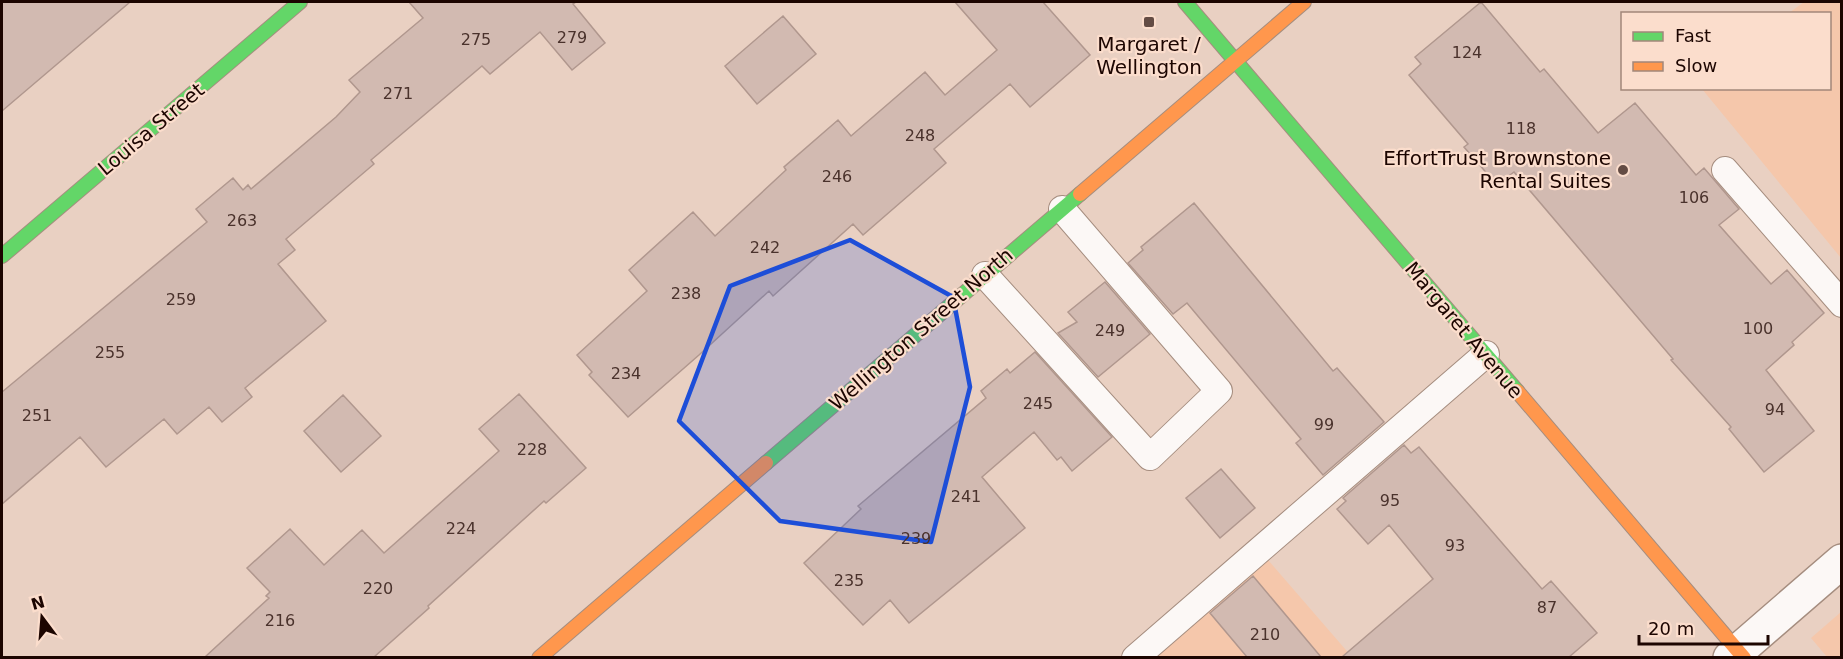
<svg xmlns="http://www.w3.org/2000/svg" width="1843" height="659" font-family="'DejaVu Sans',sans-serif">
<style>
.built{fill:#f5c7ab}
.building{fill:#d2bab1;stroke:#b0978e;stroke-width:1.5}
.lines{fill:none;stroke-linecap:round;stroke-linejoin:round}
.lane-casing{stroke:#a58d7f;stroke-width:28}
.street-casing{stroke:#a58d7f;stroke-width:36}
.fast-casing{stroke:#a58d7f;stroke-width:16}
.slow-casing{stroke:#a58d7f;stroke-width:16}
.lane{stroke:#fcf8f6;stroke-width:26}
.street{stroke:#fcf8f6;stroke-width:33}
.fast{stroke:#63d668;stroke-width:14}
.slow{stroke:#ff974d;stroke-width:14}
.marked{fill:#1d4ed8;fill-opacity:0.2;stroke:#1d4ed8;stroke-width:4.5;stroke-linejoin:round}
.poi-dot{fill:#644c44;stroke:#fbddcc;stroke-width:2}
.labels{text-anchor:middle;stroke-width:4.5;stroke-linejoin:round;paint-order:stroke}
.number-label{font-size:16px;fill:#4a322c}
.poi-label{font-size:20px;fill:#1c0500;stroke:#fbddcc}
.street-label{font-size:20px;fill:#1c0500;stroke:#fbddcc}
</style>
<rect width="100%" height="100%" fill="#e9d0c2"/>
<!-- built -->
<path class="built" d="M1804,2H1841V258L1702,89L1830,88V14L1789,13Z
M1268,560L1352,657L1153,658Z
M1841,612V657H1827L1811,638Z"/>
<!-- building -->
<path class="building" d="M2,2H130L2,111Z
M409,2H576L573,4L605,43L572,70L540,32L490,74L482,66L371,160L374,164L286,239L295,250L278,264L326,321L245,388L252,397L222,422L209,407L177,434L164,419L106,467L80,437L2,504V392L207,222L196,209L233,178L243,190L248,185L251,189L336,117L360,92L349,80L423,18Z
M955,2H1043L1090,55L1030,107L1010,84L934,149L946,163L863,235L853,224L773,296L769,291L699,355L628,417L589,375L592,372L577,355L647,291L629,270L693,212L715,236L786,170L784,167L838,120L851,136L925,72L945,95L997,50Z
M1481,2L1540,72L1544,69L1598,133L1635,103L1696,175L1704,168L1739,209L1719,225L1771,284L1787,270L1824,313L1792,342L1794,345L1766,370L1814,431L1764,472L1729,429L1731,427L1671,360L1673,359L1514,172L1497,185L1464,147L1468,144L1409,75L1421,64L1415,57Z
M783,16L816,54L757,104L725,66Z
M1194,203L1333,371L1337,368L1384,422L1323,475L1296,443L1301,439L1187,303L1173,314L1128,263L1143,250L1141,247Z
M1105,282L1150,334L1098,377L1058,333L1077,322L1068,312Z
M1035,352L1112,437L1072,471L1061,457L1057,460L1034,432L982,477L1025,528L909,623L890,600L863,625L804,563L861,509L858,506L986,398L981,391L1007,369L1010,373Z
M519,394L586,468L546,503L544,501L428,606L429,608L374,657H205L269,598L266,596L270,592L247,568L290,529L324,565L362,530L384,553L499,451L479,429Z
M343,395L381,436L341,472L304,431Z
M1404,445L1411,453L1419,447L1542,589L1551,581L1597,633L1569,657H1342L1433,579L1389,525L1368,544L1337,509L1346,501L1343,498Z
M1221,469L1255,508L1220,538L1186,498Z
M1253,576L1321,657H1247L1210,613Z"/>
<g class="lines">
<defs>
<path id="lane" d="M1725,170L1842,304
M985,275L1150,457L1219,391L1062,209
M1135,658L1486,354"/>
<path id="street" d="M1730,658L1842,561"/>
<path id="fast" d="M1185,2L1517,391
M2,256L300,2
M766,463L1080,194"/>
<path id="slow" d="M1080,194L1304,2
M1517,391L1744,658
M539,658L766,463"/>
</defs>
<!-- lane casing -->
<use href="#lane" class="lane-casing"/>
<!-- street casing -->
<use href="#street" class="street-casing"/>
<!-- fast casing -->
<use href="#fast" class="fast-casing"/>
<!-- slow casing -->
<use href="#slow" class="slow-casing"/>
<!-- lane -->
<use href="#lane" class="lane"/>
<!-- street -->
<use href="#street" class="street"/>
<!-- fast -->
<use href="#fast" class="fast"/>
<!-- slow -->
<use href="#slow" class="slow"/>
</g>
<!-- marked area -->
<path class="marked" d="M850,240L953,297L970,387L931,542L780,521L679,421L730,286Z"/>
<!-- markers -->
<g class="poi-dot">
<rect x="1143" y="16" width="12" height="12" rx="3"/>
<circle cx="1623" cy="170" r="6"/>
</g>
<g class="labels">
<!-- number labels -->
<g class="number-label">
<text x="572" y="43">279</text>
<text x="476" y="45">275</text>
<text x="1467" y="58">124</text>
<text x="398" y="99">271</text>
<text x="1521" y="134">118</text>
<text x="920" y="141">248</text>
<text x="837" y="182">246</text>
<text x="1694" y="203">106</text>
<text x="242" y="226">263</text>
<text x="765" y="253">242</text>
<text x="686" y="299">238</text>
<text x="181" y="305">259</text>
<text x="1758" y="334">100</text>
<text x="1110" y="336">249</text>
<text x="110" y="358">255</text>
<text x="626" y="379">234</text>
<text x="1038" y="409">245</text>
<text x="1775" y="415">94</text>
<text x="37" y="421">251</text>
<text x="1324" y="430">99</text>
<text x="532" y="455">228</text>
<text x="966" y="502">241</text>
<text x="1390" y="506">95</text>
<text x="461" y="534">224</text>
<text x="916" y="544">239</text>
<text x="1455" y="551">93</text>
<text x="849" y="586">235</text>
<text x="378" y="594">220</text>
<text x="1547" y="613">87</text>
<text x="280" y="626">216</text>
<text x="1265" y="640">210</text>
</g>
<!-- poi labels -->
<g class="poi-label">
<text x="1149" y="51">Margaret /<tspan x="1149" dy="23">Wellington</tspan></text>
<text x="1611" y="165" text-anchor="end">EffortTrust Brownstone<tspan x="1611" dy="23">Rental Suites</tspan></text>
</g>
<!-- street labels -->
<g class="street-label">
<text transform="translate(151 129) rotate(-40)" y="7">Louisa Street</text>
<text transform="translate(921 329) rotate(-41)" y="7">Wellington Street North</text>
<text transform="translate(1464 330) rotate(50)" y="7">Margaret Avenue</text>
</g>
</g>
<!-- border -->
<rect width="1843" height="659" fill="none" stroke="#1c0500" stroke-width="6"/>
<!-- legend -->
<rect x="1621" y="12" width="210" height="78" fill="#fbddcc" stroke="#a2877a" stroke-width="1.5"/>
<rect x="1633" y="32" width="30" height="9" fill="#63d668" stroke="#a2877a" stroke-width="1.5"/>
<text x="1675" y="42" font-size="18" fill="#1c0500">Fast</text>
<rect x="1633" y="62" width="30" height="9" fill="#ff974d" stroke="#a2877a" stroke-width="1.5"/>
<text x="1675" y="72" font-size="18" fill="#1c0500">Slow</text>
<!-- north arrow -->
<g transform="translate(42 617) rotate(344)" stroke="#fbddcc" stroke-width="4.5" paint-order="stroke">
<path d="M0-4.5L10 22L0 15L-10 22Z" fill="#1c0500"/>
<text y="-9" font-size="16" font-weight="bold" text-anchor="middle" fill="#1c0500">N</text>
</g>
<!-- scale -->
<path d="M1639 635v9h129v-9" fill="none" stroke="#1c0500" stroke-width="3"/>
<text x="1648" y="635" font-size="18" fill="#1c0500" stroke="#fbddcc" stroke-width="4.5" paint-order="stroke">20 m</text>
</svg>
